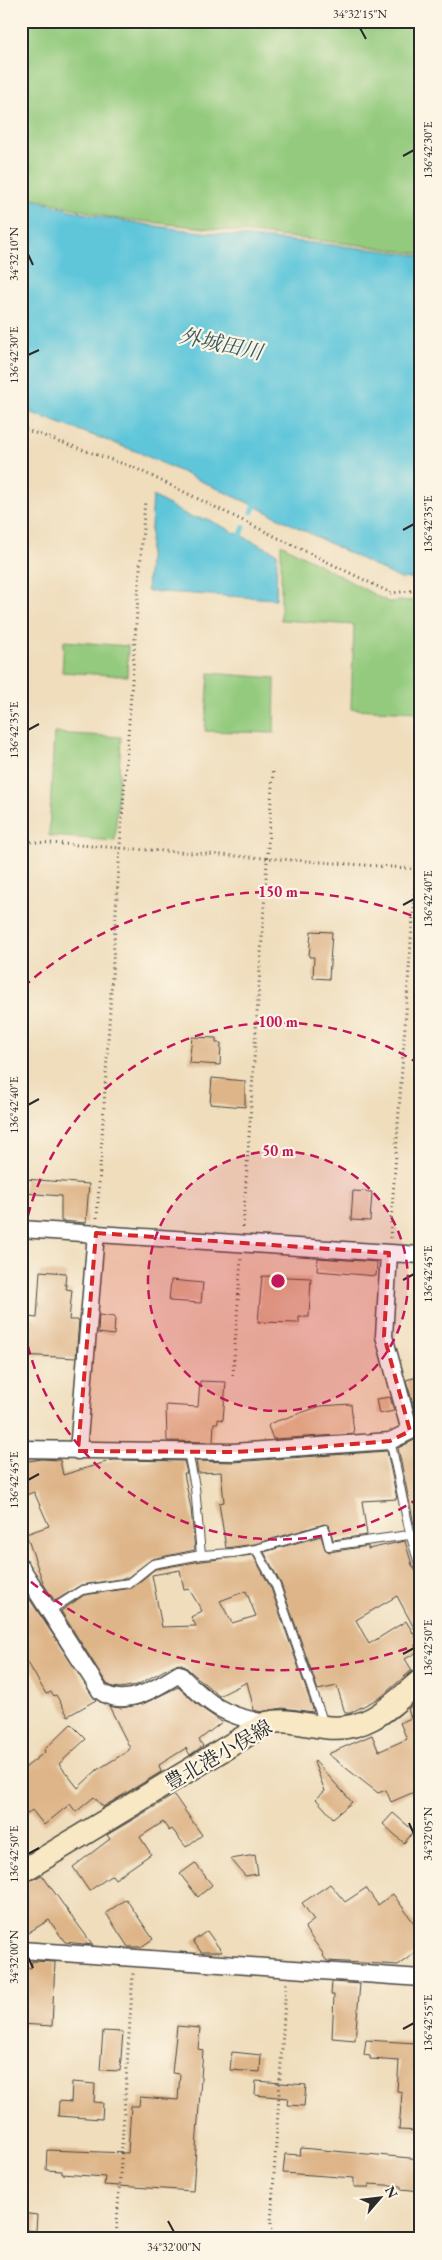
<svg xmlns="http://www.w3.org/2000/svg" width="442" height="2260" font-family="'EB Garamond','Noto Serif JP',serif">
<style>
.green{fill:#93ca7d;stroke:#5f7a54}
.water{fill:#5ec6da;stroke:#447882}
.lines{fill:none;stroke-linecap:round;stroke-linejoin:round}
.stream{stroke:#5ec6da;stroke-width:5}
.building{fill:#deb589;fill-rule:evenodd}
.lane-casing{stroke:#484641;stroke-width:10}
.street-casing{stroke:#484641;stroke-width:19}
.secondary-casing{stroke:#484641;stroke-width:25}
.path{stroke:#484641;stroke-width:3;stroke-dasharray:1 4;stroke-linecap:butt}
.lane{stroke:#fff;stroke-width:8}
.street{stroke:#fff;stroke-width:16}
.secondary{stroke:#f8e8c3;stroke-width:22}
.marked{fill:#d62828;fill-opacity:0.2;stroke:#d62828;stroke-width:4;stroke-dasharray:10 6;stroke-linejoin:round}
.ticks{fill:none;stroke:#2b2b2b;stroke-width:2}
.ring{fill:none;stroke:#c2185b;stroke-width:2.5;stroke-dasharray:9 6}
.labels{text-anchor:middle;stroke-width:4.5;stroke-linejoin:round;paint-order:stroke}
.street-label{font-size:20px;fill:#2b2b2b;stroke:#fcf5e5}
.water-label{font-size:21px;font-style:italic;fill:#3a5a60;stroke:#fcf5e5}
.centre{fill:#c2185b;stroke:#fcf5e5;stroke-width:2.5}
.ring-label{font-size:15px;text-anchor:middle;font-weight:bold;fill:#c2185b;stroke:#fcf5e5;stroke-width:4.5;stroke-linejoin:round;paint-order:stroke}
.neatline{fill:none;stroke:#2b2b2b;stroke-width:2}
.ticks-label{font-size:12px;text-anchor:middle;fill:#2b2b2b}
</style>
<rect width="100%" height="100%" fill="#fcf5e5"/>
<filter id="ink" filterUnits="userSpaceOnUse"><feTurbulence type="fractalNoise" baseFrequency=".02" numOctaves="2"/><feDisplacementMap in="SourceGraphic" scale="10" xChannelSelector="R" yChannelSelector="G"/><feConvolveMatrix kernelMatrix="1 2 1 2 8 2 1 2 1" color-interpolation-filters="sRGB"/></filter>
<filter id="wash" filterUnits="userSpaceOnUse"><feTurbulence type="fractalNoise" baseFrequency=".0096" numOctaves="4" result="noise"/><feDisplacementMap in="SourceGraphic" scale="20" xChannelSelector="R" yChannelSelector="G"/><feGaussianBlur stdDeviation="1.12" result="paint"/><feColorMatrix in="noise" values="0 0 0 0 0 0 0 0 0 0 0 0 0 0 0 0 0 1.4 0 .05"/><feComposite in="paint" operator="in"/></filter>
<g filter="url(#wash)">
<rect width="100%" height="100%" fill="#efddbc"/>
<!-- green -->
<path class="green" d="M21,21H421V254L360,245L113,218L34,198L21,192Z
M281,544L388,602L421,600V712L351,709L354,625L281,620Z
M64,641L128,646L127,676L62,672Z
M209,673L275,678L274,733L205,731Z
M54,733L121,737L115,841L49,836Z"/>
<!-- water -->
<path class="water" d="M21,194L32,199C58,206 85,215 113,219C214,238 319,240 421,256V577L401,579L255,506L138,452L21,409Z
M153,496L190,517L207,519L277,553L276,599L147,591Z"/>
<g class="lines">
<!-- stream -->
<path class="stream" d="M252,512L255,506
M241,535L244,527"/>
</g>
<g id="blocks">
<!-- building -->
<path class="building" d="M311,931L332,932L329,979L313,978L314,957H309Z
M192,1037L216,1038V1043H221L220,1065L189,1063Z
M212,1078L245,1081V1107L210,1104Z
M25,1179L89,1184L86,1223L61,1221V1196L24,1193Z
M353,1191L372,1192L370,1221L351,1220Z
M318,1258L377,1262L376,1276L317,1271Z
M40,1271L66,1273L65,1285H67L66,1289L72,1290L69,1320H79L76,1358L21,1355V1335H26L27,1317L37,1318Z
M262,1276L311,1278L309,1317H299V1323L258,1322Z
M171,1280L203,1283L201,1303L169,1301Z
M99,1315L115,1317L114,1335L98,1333Z
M421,1376V1416L417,1417L406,1380Z
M200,1381L226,1382L223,1420L218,1419V1423H214L213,1442L167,1441L166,1405L198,1407Z
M390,1397L394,1411L379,1414L376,1399Z
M351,1404L354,1434L273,1439L268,1426L271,1423L321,1406Z
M421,1437V1523L414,1524L398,1448Z
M387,1451L397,1499L362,1501L367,1535L333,1540L329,1525L324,1524L255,1544L226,1548L219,1503L224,1502L221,1472L198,1473L196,1461L234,1462Z
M42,1459L60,1460L63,1475L113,1460L184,1461L187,1473H184L191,1509L195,1550L152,1559L127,1578L81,1585L55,1601L44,1585L26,1534L49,1526L34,1492L21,1497V1462Z
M321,1536L325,1549L329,1552L368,1546V1549L405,1541L412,1565L421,1580V1641L397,1596L356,1620L369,1644L406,1621L421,1646V1650L405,1659L412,1670L381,1697L350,1713H345L337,1686L318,1690L281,1584L264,1552Z
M253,1555L271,1588L314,1712L282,1708L261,1712L254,1710L247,1682L219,1696L182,1664L174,1665L137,1685L120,1688L113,1687L107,1684L61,1611L84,1595L132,1588L155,1569L202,1561ZM180,1570L184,1590L189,1589L202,1611L191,1617L196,1626L162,1627L152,1575ZM246,1591L256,1616L232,1623L220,1601Z
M21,1586L96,1700L68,1716L56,1695L54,1696L51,1692L46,1694L27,1661L21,1664Z
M178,1687L203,1709L222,1722L199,1740L203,1746L190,1755L186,1748L159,1765L161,1772L103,1807L94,1797L76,1812L70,1804L44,1825L32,1810L21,1818V1771L45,1752L44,1750L71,1724L86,1739L59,1764L78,1788L97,1770L128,1751L130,1748L109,1706L120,1708L143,1704Z
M421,1698V1789L391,1802L386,1790L378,1793L328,1754L372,1735L378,1750L380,1751L407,1739L400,1723L411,1718L408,1709Z
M315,1761L352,1802L333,1818L316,1799L325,1791L314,1762Z
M174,1795L202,1835L186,1847L172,1829L169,1831L163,1822L140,1837L151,1854L115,1879L112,1875L89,1891L73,1867L110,1839L107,1835Z
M393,1813L414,1831L404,1843L383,1824Z
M255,1855L258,1874L245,1876L231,1859Z
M195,1863L212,1885L198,1897L180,1874Z
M42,1875L62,1903L93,1945L65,1942L49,1920L21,1937V1885Z
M330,1884L345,1902L366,1888L378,1905L393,1894L414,1923L421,1918V1940L414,1945L418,1951L398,1965L327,1961L323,1956L324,1955L306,1930L305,1927L314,1920L302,1903Z
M126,1899L153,1939L141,1947H128L106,1913Z
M207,1931L222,1952H201L193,1941Z
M32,1961L55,1962L52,2026L21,2024V1967L31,1968Z
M332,1982L360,1984L355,2040L332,2038L334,1995H331Z
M177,2026L200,2028L198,2049L203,2050L193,2191L104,2185L105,2177L62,2174V2171L46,2170L47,2150L128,2153L131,2106H139L140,2097L178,2100L180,2074L172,2073Z
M103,2031L123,2032L120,2071L100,2070Z
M366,2040L416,2043L414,2067L421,2068V2131L399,2130L402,2092L397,2091L399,2061L370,2059V2056L364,2055Z
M232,2052L261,2055L260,2072L230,2070Z
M256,2081L306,2085L304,2106L287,2105L288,2098L255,2095Z
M72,2082L95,2084L94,2102L103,2103L102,2119L58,2116L59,2101L71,2102Z
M301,2148L421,2159V2191L401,2189V2186L369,2184V2187H354V2178L283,2173L285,2154L300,2155Z
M21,2213L37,2215L36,2231L21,2229Z"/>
</g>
</g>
<g filter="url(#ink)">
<use href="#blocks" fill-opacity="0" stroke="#484641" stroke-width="1"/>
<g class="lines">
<defs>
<path id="lane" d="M390,1441C401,1484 406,1528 421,1569
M188,1452L195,1487L201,1555
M256,1549L276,1586L324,1724
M51,1610L82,1590L129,1583L153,1564L201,1555L233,1553L256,1549L325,1529L329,1546L409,1535"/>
<path id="street" d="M21,1229L421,1255
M389,1253L384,1336L410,1431
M21,1449L233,1452L390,1441L421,1426
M78,1451L96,1233
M21,1567L100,1691C124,1710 158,1687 179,1674C210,1705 223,1716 267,1723
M21,1950L421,1978"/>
<path id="secondary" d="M21,1872L267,1723C287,1718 305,1725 324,1727C367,1733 391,1706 421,1680"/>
</defs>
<!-- lane casing -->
<use href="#lane" class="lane-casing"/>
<!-- street casing -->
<use href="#street" class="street-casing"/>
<!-- secondary casing -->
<use href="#secondary" class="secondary-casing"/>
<!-- path -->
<path class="path" d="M21,428L135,468L391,593L421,590
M21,841L421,869
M97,1218L120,847L145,500
M243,1227L273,771
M390,1238L421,800
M233,1375L241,1258
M116,2239L133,1973
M270,2239L286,1983"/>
<!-- lane -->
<use href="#lane" class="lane"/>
<!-- street -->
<use href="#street" class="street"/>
<!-- secondary -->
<use href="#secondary" class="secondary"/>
</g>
</g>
<!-- marked area -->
<path class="marked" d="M96,1233L389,1253L384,1336L410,1431L390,1441L305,1448L233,1452L78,1451Z"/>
<!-- ticks -->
<path class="ticks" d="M360,28L366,39M403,156L414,150M28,254L33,265M28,355L39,350M403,530L414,524M28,730L39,724M403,905L414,899M28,1105L39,1099M403,1280L414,1274M28,1480L39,1474M403,1654L414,1648M409,1823L414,1834M28,1854L39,1848M28,1957L33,1968M403,2029L414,2023M168,2221L174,2232"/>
<!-- distance rings -->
<circle cx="278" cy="1281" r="130" fill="#c2185b" fill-opacity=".12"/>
<g class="ring">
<circle cx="278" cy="1281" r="130"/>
<path d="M419 1498A259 259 0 0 1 22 1317M22 1245A259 259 0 0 1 419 1064"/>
<path d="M421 1643A389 389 0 0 1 23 1575M23 987A389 389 0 0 1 421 919"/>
</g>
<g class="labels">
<!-- street labels -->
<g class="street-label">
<text transform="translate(218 1755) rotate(-30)" y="7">豊北港小俣線</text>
</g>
<!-- water labels -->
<g class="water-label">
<text transform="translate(221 344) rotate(12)" y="7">外城田川</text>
</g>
</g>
<circle cx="278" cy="1281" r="8" class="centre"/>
<g class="ring-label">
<text x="278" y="897">150 m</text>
<text x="278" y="1027">100 m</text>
<text x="278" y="1156">50 m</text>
</g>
<!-- margin -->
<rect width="442" height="2260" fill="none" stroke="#fcf5e5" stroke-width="55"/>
<!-- north arrow -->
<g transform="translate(380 2198) rotate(62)" stroke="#fcf5e5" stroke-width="4" paint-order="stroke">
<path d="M0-4L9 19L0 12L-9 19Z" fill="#2b2b2b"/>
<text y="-8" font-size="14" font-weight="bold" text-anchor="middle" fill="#2b2b2b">N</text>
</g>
<rect x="28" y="28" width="386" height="2204" class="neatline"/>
<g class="ticks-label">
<text x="360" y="18">34°32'15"N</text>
<text transform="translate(428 150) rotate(-90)" y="4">136°42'30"E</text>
<text transform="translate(14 254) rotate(-90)" y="4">34°32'10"N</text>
<text transform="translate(14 355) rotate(-90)" y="4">136°42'30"E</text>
<text transform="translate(428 524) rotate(-90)" y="4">136°42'35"E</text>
<text transform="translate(14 730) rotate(-90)" y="4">136°42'35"E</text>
<text transform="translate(428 899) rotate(-90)" y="4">136°42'40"E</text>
<text transform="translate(14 1105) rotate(-90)" y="4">136°42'40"E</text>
<text transform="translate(428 1274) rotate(-90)" y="4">136°42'45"E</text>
<text transform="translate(14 1480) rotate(-90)" y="4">136°42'45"E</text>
<text transform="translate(428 1648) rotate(-90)" y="4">136°42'50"E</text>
<text transform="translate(428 1834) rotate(-90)" y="4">34°32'05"N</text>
<text transform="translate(14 1854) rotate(-90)" y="4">136°42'50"E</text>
<text transform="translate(14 1957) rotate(-90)" y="4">34°32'00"N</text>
<text transform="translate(428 2023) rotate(-90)" y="4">136°42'55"E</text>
<text x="174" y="2251">34°32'00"N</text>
</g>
</svg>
